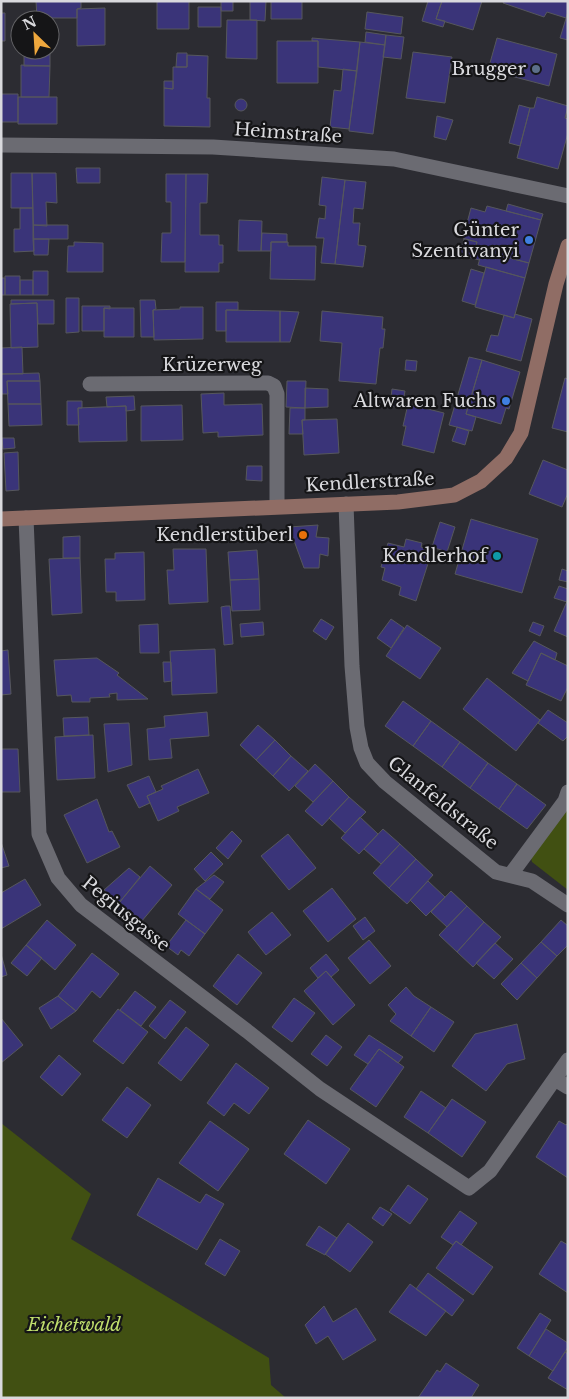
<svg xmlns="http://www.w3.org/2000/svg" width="569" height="1399" font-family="'Libre Baskerville',serif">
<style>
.green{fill:#415012}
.building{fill:#3a3479;stroke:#56575d}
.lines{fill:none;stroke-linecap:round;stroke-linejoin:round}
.street{stroke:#6b6b72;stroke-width:15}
.secondary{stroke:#906d65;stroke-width:15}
.service-dot{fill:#5c6f8a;stroke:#151517;stroke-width:2}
.shop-dot{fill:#3f7fe0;stroke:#151517;stroke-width:2}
.food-dot{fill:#e8710a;stroke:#151517;stroke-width:2}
.culture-dot{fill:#0f9aa8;stroke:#151517;stroke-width:2}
.labels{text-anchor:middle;stroke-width:4.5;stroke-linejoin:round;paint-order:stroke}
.poi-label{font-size:18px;fill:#d9d9dd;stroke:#151517;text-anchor:end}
.street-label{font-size:18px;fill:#d9d9dd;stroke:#151517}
.park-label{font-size:18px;font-style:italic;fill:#c0df6d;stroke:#151517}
</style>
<rect width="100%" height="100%" fill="#2c2c32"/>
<!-- green -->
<path class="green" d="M564,808L568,811V890L532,862L530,854Z
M1,1123L91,1194L71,1239L269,1358L271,1385L286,1398H1Z"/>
<!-- building -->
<path class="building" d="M36,1H81V8L77,9V18H37Z
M157,1H189V29H157Z
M221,1H233V11H221Z
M250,1H266L265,21L250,20Z
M271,1H302V19H271Z
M428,1H442L436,19L445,21L443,27L422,21Z
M442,1H482L473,30L436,19Z
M504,1H568V12L566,18L547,12L544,17L503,3Z
M198,7H221V27H198Z
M105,8V45L77,46V9Z
M367,12L403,17L401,34L365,29Z
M568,12V40L560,38Z
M1,13H5V41H1Z
M227,20H257V59L226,58Z
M366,32L386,35L385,45L365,42Z
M386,35L404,37L401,59L383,57Z
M312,38L360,42L357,71L318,67V41H312Z
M497,38L557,54L549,86L488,70Z
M277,41H318V83H277Z
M360,42L385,45L373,134L349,131Z
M413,52L452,57L445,103L406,98Z
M24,53H50V66H24Z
M177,53H187V67H176Z
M187,55L208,56L207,98H210V127L164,126V88L173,89V67H187Z
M21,65L50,66L49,97H21Z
M343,69L357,71L349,129L330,127L334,90L341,91Z
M164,81H173V89L164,88Z
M1,94H18V122H1Z
M18,97H57V124H18Z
M537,97L568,106L565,118L568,119V133L558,169L517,158L530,108H534Z
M235 105a6 6 0 1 1 12 0a6 6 0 1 1-12 0Z
M519,105L530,108L520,146L509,143Z
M437,116L453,120L446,140L434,137Z
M76,168H100V183H77Z
M11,173H32L33,208H11Z
M32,173H56L57,203L46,202L47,226L33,225Z
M166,174H186L185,262H161L162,233H171V202H166Z
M186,174H208L207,203H200V235H219V245H223V263H219V272H185Z
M322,177L345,180L335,264L321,263L324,238H316L319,218L325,219L326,206L319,205Z
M345,180L366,182L363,209L354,208L353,223H360L358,245L366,246L363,267L335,264Z
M508,204L543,214L541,220L506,211Z
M487,206L541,220L529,263L475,249L477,242L463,238L471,208L485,212Z
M20,208H33L34,251L14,252V229H20Z
M239,220L262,221L261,251H238Z
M33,225H68V239H33Z
M262,233L287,234V242H271V251H261Z
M33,239H49L48,255H34Z
M464,239L477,242L475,249L482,251L479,260L459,254Z
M74,242L103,243V272H67L68,246H74Z
M271,242H288V246H316L315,280L270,279Z
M482,251L529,263L525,278L478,265Z
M486,267L525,278L514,318L475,307Z
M471,269L484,273L475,305L462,301Z
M33,271H48V295H33Z
M5,276H20V295H5Z
M1,278H5V295H1Z
M20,280H33V295H20Z
M66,298H79V332L66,333Z
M11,300H54V324H38L37,303L11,304Z
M140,300H155L156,309L153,310L154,337H141Z
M216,302H238V310H226V331H216Z
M37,303L38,347L11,348L10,304Z
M82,306H110V309L104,308V331H82Z
M180,307H203V339L154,340L153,310L180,309Z
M104,308H134V337H104Z
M226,310L280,311V342H226Z
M280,311L299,312L290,342H280Z
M322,311L383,317L382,329H385L383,348H380L376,384L339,381L342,343L320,341Z
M515,314L532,319L521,361L486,351L491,335L498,336L504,315L514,318Z
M22,347L23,374H1V348Z
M469,357L482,360L466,414L476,417L472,431L449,425Z
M406,360L417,361L416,371L405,370Z
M482,360L520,372L509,409L506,408L501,424L466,414Z
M39,373L40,381H7L8,394H2L1,374Z
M565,378L568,379V432L552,428Z
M7,381H40L41,404H8Z
M287,381H306L305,408L286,407Z
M305,388L328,389V407L305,408Z
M392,389L405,391L402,408L390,406Z
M224,393V405L262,404L263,435L218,437V432L203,433L201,394Z
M134,396L135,410L126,411V406L107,407L106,397Z
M67,401H82V408H78L79,425H67Z
M8,404H41L42,425L9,426Z
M408,404L444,413L434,453L402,445L406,426H403Z
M182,405L183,440L141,441V406Z
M126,406L127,441L79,442L78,408Z
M290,408H305V420H302L303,434H289Z
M337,419L339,453L304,455L302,420Z
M457,427L469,431L465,445L452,441Z
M2,438H14L15,448L3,449Z
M18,452L19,490L6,491L4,453Z
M543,460L568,470V493L562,507L529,494Z
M247,466H262V481L246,480Z
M471,519L538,539L522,593L455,574Z
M440,522L455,527L447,552L432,547Z
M318,525L316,537L329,538L328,556L320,554L319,568H304L289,527Z
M80,536V558H63V537Z
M406,539L422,543L421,547L432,551L416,601L399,595L401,587L382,580L385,568L381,567L388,543L404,547Z
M173,549H206L208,602L169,604L167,570H174Z
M257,550L259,579L230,580L228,552Z
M144,552L145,600L116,601V592H106L105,559H115V553Z
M80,558L82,613L52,615L49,559Z
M562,569L568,571V582L559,580Z
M259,579L260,610L232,611L230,580Z
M559,586L568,589L567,602L554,598Z
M568,599V637L554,631Z
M226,606H230L233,644L224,645L221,607Z
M321,619L334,627L326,640L313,631Z
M391,619L404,628L391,648L377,638Z
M263,622L264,635L241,637L240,624Z
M533,622L544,626L540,636L529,631Z
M158,624L159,653H140L139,625Z
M407,625L441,648L420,679L386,656Z
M534,641L557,653L555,660L541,653L528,681L512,673Z
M215,649L217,693L172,695L170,651Z
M8,650L11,694L1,695V651Z
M541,653L568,666V687L561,701L526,685Z
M97,658L119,673L117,675L148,699L117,700V693L109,694L110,697L90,698V702H72L71,695L57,696L54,660Z
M163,662H171L172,681L164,682Z
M487,678L540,720L516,751L463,709Z
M403,701L431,721L413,746L385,726Z
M548,710L568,723V736L563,741L538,723Z
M207,712L209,736L170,739L172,758L149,760L147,729L165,727L164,716Z
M88,717L89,735L64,736L63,718Z
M431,721L460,742L442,767L413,746Z
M129,723L132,765L108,772L104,724Z
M258,725L275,740L256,760L240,745Z
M93,735L95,778L57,780L55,737Z
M275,740L291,756L273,776L256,760Z
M460,742L488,763L470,788L442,767Z
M1,749H18L20,792H1Z
M291,756L308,771L289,791L273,776Z
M488,763L517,784L499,809L470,788Z
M315,764L333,781L313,802L295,786Z
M198,769L209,793L177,807L179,811L158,821L147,796L163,789L161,786Z
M149,776L156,792L147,796L150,803L139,808L127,785Z
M333,781L349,797L322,826L305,811Z
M517,784L546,805L527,829L499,809Z
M349,797L366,812L345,833L329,818Z
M97,799L109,832L112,831L120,847L87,863L64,815Z
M360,817L378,834L359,854L341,838Z
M383,829L400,844L381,864L364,849Z
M232,831L242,841L228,859L216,848Z
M288,834L316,868L289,890L261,856Z
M1,842L9,866L1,868Z
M400,844L416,859L389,888L373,873Z
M211,852L223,864L205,881L194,869Z
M416,859L433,875L407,904L389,888Z
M150,866L172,885L136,928L113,910Z
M129,868L140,877L119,903L104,890Z
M214,875L224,882L210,899L196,889Z
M25,879L41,905L1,929V893Z
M428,881L445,897L426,916L410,900Z
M332,888L356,919L328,942L303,911Z
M196,889L223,910L205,934L178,914Z
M451,891L467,906L447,927L431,912Z
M467,906L484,922L457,952L439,935Z
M272,912L291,935L266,955L248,932Z
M365,917L375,931L363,940L353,926Z
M47,920L76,945L55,970L26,945Z
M186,920L205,934L189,956L181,950L178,955L166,946Z
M561,920L568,926V945L557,956L541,942Z
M484,922L501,937L473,967L457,952Z
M369,940L391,966L370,984L348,958Z
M541,942L557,956L537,978L521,963Z
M495,943L513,959L494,979L476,963Z
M26,945L42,958L27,976L11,963Z
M92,953L119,974L100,998L92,991L76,1011L58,996Z
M1,954L7,975L1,977Z
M238,954L262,973L237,1005L213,986Z
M326,954L339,970L331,977L326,971L318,978L310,968Z
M521,963L537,978L517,1000L501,984Z
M326,971L355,1005L333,1025L304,991Z
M406,987L414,996L431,1007L411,1036L390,1021L396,1014L388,1005Z
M135,991L156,1007L141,1026L120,1010Z
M58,996L76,1011L51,1029L39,1008Z
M294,998L315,1013L292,1042L272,1027Z
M170,1000L186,1012L165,1039L149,1026Z
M431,1007L454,1022L434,1052L411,1036Z
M118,1009L148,1032L123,1064L93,1041Z
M1,1018L23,1045L1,1063Z
M517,1024L525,1059L507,1064L486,1091L452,1066L475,1034Z
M186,1027L209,1045L181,1081L158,1063Z
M326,1035L342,1047L327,1066L311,1054Z
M369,1035L403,1057L398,1063L379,1049L368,1064L354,1055Z
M379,1049L404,1067L376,1107L350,1089Z
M59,1055L81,1074L62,1096L40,1077Z
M236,1063L269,1088L249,1114L234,1103L224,1116L207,1103Z
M127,1087L151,1105L127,1138L102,1120Z
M421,1091L446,1108L428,1133L404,1117Z
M452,1099L486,1122L462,1157L428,1133Z
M308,1120L350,1149L326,1184L284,1154Z
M210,1121L249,1149L218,1191L179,1163Z
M559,1121L566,1125L568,1123V1178L536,1157Z
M158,1178L200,1203L206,1194L224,1204L197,1250L137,1215Z
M408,1185L428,1199L410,1224L390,1210Z
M380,1207L392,1214L383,1226L372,1218Z
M460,1211L477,1223L461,1245L456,1241L453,1245L441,1237Z
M348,1223L373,1242L350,1272L325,1254Z
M319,1226L337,1238L325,1255L306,1245Z
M220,1239L240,1251L225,1276L205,1264Z
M456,1241L493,1267L473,1295L436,1268Z
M561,1241L568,1245V1293L539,1274Z
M428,1273L464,1300L452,1316L416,1289Z
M410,1284L446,1311L426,1336L389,1312Z
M324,1306L333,1322L356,1308L376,1340L343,1360L328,1336L316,1344L305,1325Z
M540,1313L551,1320L529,1356L517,1348Z
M546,1329L568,1343V1347L553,1371L529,1356Z
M565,1352L568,1354V1390L548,1378Z
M446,1363L479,1385L471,1398H418L437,1370L440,1372Z"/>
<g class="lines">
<!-- street -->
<path class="street" d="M1,145L213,147L394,159L568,196
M90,384L268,383L274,386L277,394V506
M346,504L352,666L357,727L361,748L367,763L385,782L496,872L532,881L568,905
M26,518L39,834L58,878L81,905L247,1031L320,1089L469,1188L490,1171L568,1060
M511,874L565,801L568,792
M555,1079L568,1087"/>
<!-- secondary -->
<path class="secondary" d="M1,519L398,502L454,495L481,481L506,458L521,433L556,284L568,246"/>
</g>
<!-- markers -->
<circle class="service-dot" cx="536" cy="69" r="5"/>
<g class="shop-dot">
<circle cx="529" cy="240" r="5"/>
<circle cx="506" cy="401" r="5"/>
</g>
<circle class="food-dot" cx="303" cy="535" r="5"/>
<circle class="culture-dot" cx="497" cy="556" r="5"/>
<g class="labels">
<!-- poi labels -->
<g class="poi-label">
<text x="526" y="75">Brugger</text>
<text x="519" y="236">Günter<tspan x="519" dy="21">Szentivanyi</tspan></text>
<text x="496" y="407">Altwaren Fuchs</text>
<text x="293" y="541">Kendlerstüberl</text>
<text x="487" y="562">Kendlerhof</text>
</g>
<!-- street labels -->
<g class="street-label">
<text transform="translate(288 133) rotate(4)" y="6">Heimstraße</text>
<text x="212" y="371">Krüzerweg</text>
<text transform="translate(370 482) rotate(-3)" y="6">Kendlerstraße</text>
<text transform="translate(443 803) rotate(39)" y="6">Glanfeldstraße</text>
<text transform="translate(126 914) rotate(39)" y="6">Pegiusgasse</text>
</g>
<!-- park labels -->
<g class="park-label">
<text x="74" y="1331">Eichetwald</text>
</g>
</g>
<!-- border -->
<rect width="569" height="1399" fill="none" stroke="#d9d9dd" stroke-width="5"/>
<!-- north arrow -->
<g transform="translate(35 35) rotate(335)"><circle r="24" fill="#151517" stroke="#636366"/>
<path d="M0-4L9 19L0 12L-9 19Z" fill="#eea73d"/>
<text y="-8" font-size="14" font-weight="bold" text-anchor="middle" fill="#d9d9dd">N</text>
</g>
</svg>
